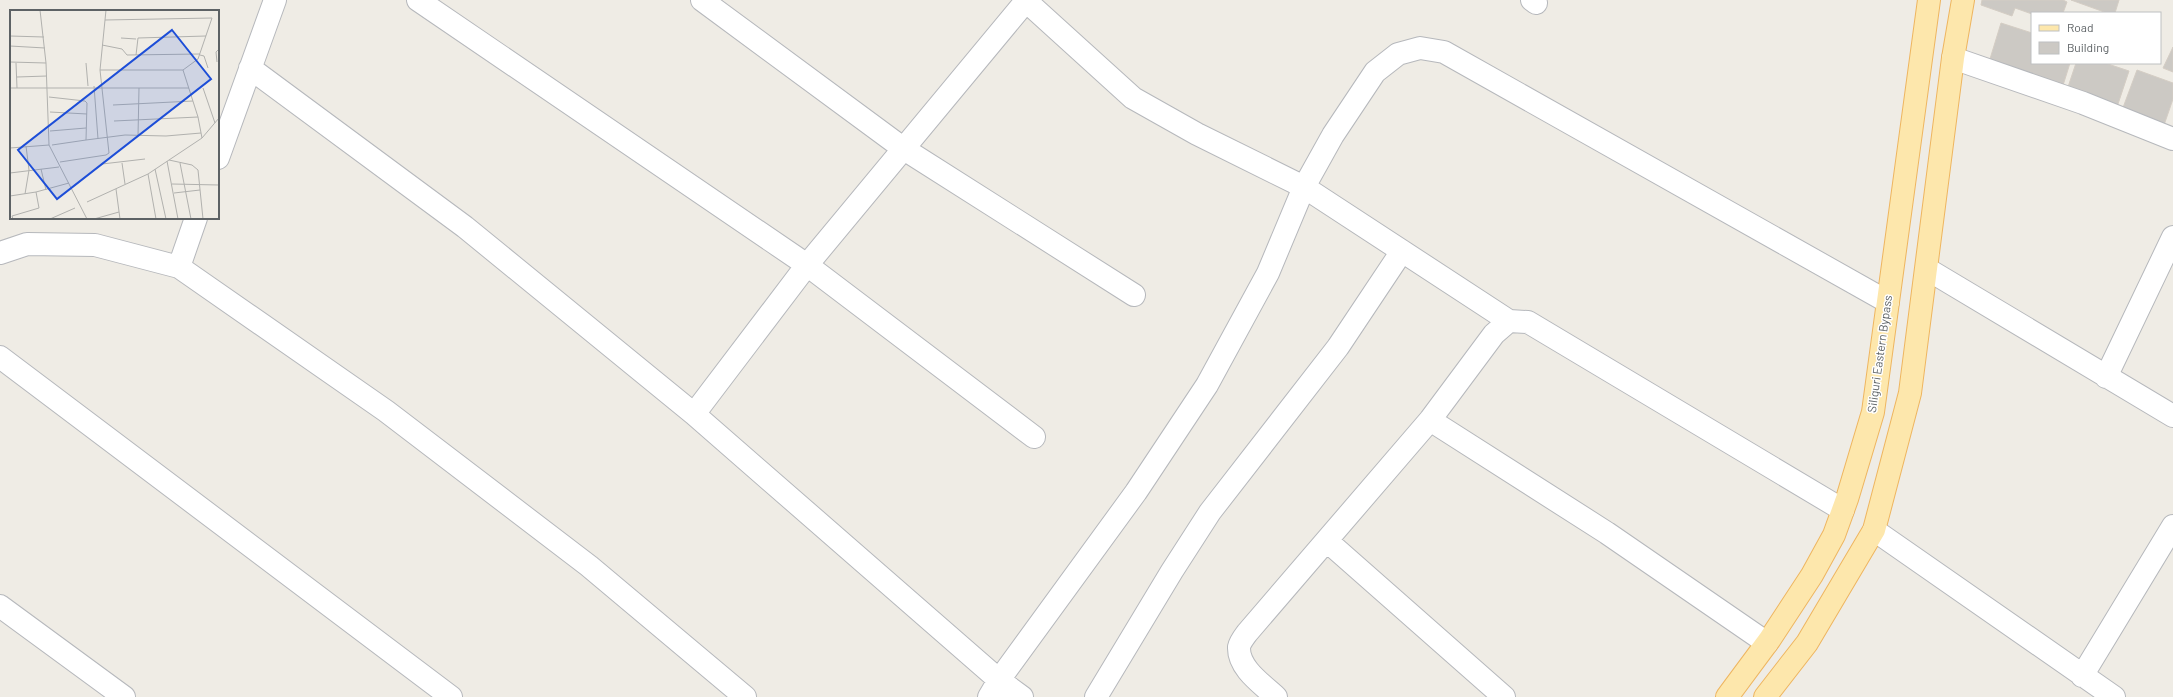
<svg xmlns="http://www.w3.org/2000/svg" width="2173" height="697" font-family="Barlow,sans-serif">
<style>
.building{fill:#ccc9c4;stroke:#d4cdc4}
.lines{fill:none;stroke-linecap:round;stroke-linejoin:round}
.minor-casing{stroke:#b6b8bc;stroke-width:24}
.primary-casing{stroke:#eeb55f;stroke-width:24}
.minor{stroke:#fff;stroke-width:22}
.primary{stroke:#fde7ac;stroke-width:22}
.labels{text-anchor:middle;stroke-width:3;stroke-linejoin:round;paint-order:stroke}
.street-label{font-size:12px;fill:#5d6265;stroke:#fff}
.inset-road{fill:none;stroke:#b1b1ae;stroke-width:1}
.view{fill:#1d4ed8;fill-opacity:0.15;stroke:#1d4ed8;stroke-width:2}
.inset-edge{fill:none;stroke:#5d6265;stroke-width:2}
</style>
<rect width="100%" height="100%" fill="#efece5"/>
<!-- building -->
<path class="building" d="M1982,0H2063L2067,2L2063,13L2032,14L2015,8L2012,16L1981,5Z
M2071,0H2119L2115,13H2107Z
M2001,23L2032,33V63H2070L2060,95L1986,72Z
M2173,47V72L2163,68Z
M2076,63H2105L2129,71L2115,113L2065,96Z
M2137,70L2173,83V99L2163,128L2121,113Z"/>
<g class="lines">
<defs>
<path id="minor" d="M418,0L807,265L1034,437
M702,0L904,149L1134,295
M1025,0L1133,98L1197,134L1304,187L1509,321
M1532,0L1536,3
M1953,58L2083,103L2173,139
M250,68L465,227L694,414L999,680L1022,697
M218,158L275,0
M0,253L27,244L95,245L179,267L196,218
M179,267L386,411L589,566L745,697
M1927,269L2173,416
M0,357L451,697
M2106,377L2173,237
M694,414L807,265L1026,1
M1430,420L1607,533L1767,643
M1874,530L2114,697
M1327,541L1504,697
M0,606L124,697
M2082,676L2173,526
M989,697L999,680L1136,492L1207,385L1268,273L1304,187L1333,135L1375,72L1398,54L1420,48L1444,52L1888,302
M1096,697L1172,571L1210,512L1338,347L1402,251
M1276,697C1262,684 1238,668 1239,647C1240,642 1244,637 1247,633L1430,420L1494,334L1509,321L1528,322L1843,510"/>
<path id="primary" d="M1727,697L1770,639L1812,575L1834,535L1847,499L1873,412L1929,0
M1765,697L1807,643L1874,530L1910,393L1953,58L1963,0"/>
</defs>
<!-- minor casing -->
<use href="#minor" class="minor-casing"/>
<!-- primary casing -->
<use href="#primary" class="primary-casing"/>
<!-- minor -->
<use href="#minor" class="minor"/>
<!-- primary -->
<use href="#primary" class="primary"/>
</g>
<g class="labels">
<!-- street labels -->
<g class="street-label">
<text transform="translate(1880 354) rotate(-82)" y="4">Siliguri Eastern Bypass</text>
</g>
</g>
<!-- overview -->
<g transform="translate(10 10)">
<rect width="209" height="209" fill="#efece5"/>
<path class="inset-road" d="M30,0L36,53L39,135L77,209M95,10L202,8L188,49L173,60L188,107L192,128M0,26L34,27M111,28L126,29M92,35L112,39L117,45L190,44M0,36L35,38M126,45L128,28L196,26M190,45L194,46L198,58M0,52L36,53M207,52L206,42L209,39M6,53L7,78M76,53L78,76M90,60H173M7,67L37,66M84,76L88,129M0,78H179M193,78L205,113M39,87L75,91L77,93L76,130L42,135M103,95L183,91M40,102L77,104M104,111L188,107M40,121L76,118M128,126L129,78M76,130L115,125L156,126L191,123M0,138L39,135M159,150L182,155L188,160L193,209M157,151L168,209M50,152L96,145L99,143L90,60L96,0M112,153L115,174M170,153L181,209M92,154L135,149M31,159L36,180M145,159L156,209M0,163L49,157M138,164L146,209M162,174L209,175M106,179L110,209M164,183L190,180M15,184L19,160L16,136M0,186L26,182L59,173M77,192L138,164L192,128L209,108M3,209L2,206L29,198L26,182M40,209L65,198M84,209L109,202"/>
<path class="view" d="M162,20L201,69L47,189L8,140Z"/>
<rect width="209" height="209" class="inset-edge"/>
</g>
<!-- legend -->
<rect x="2031" y="12" width="130" height="52" fill="#ffffff" stroke="#bec0c1"/>
<rect x="2039" y="25" width="20" height="6" fill="#fde7ac" stroke="#bec0c1"/>
<text x="2067" y="32" font-size="12" fill="#5d6265">Road</text>
<rect x="2039" y="42" width="20" height="12" fill="#ccc9c4" stroke="#bec0c1"/>
<text x="2067" y="52" font-size="12" fill="#5d6265">Building</text>
</svg>
